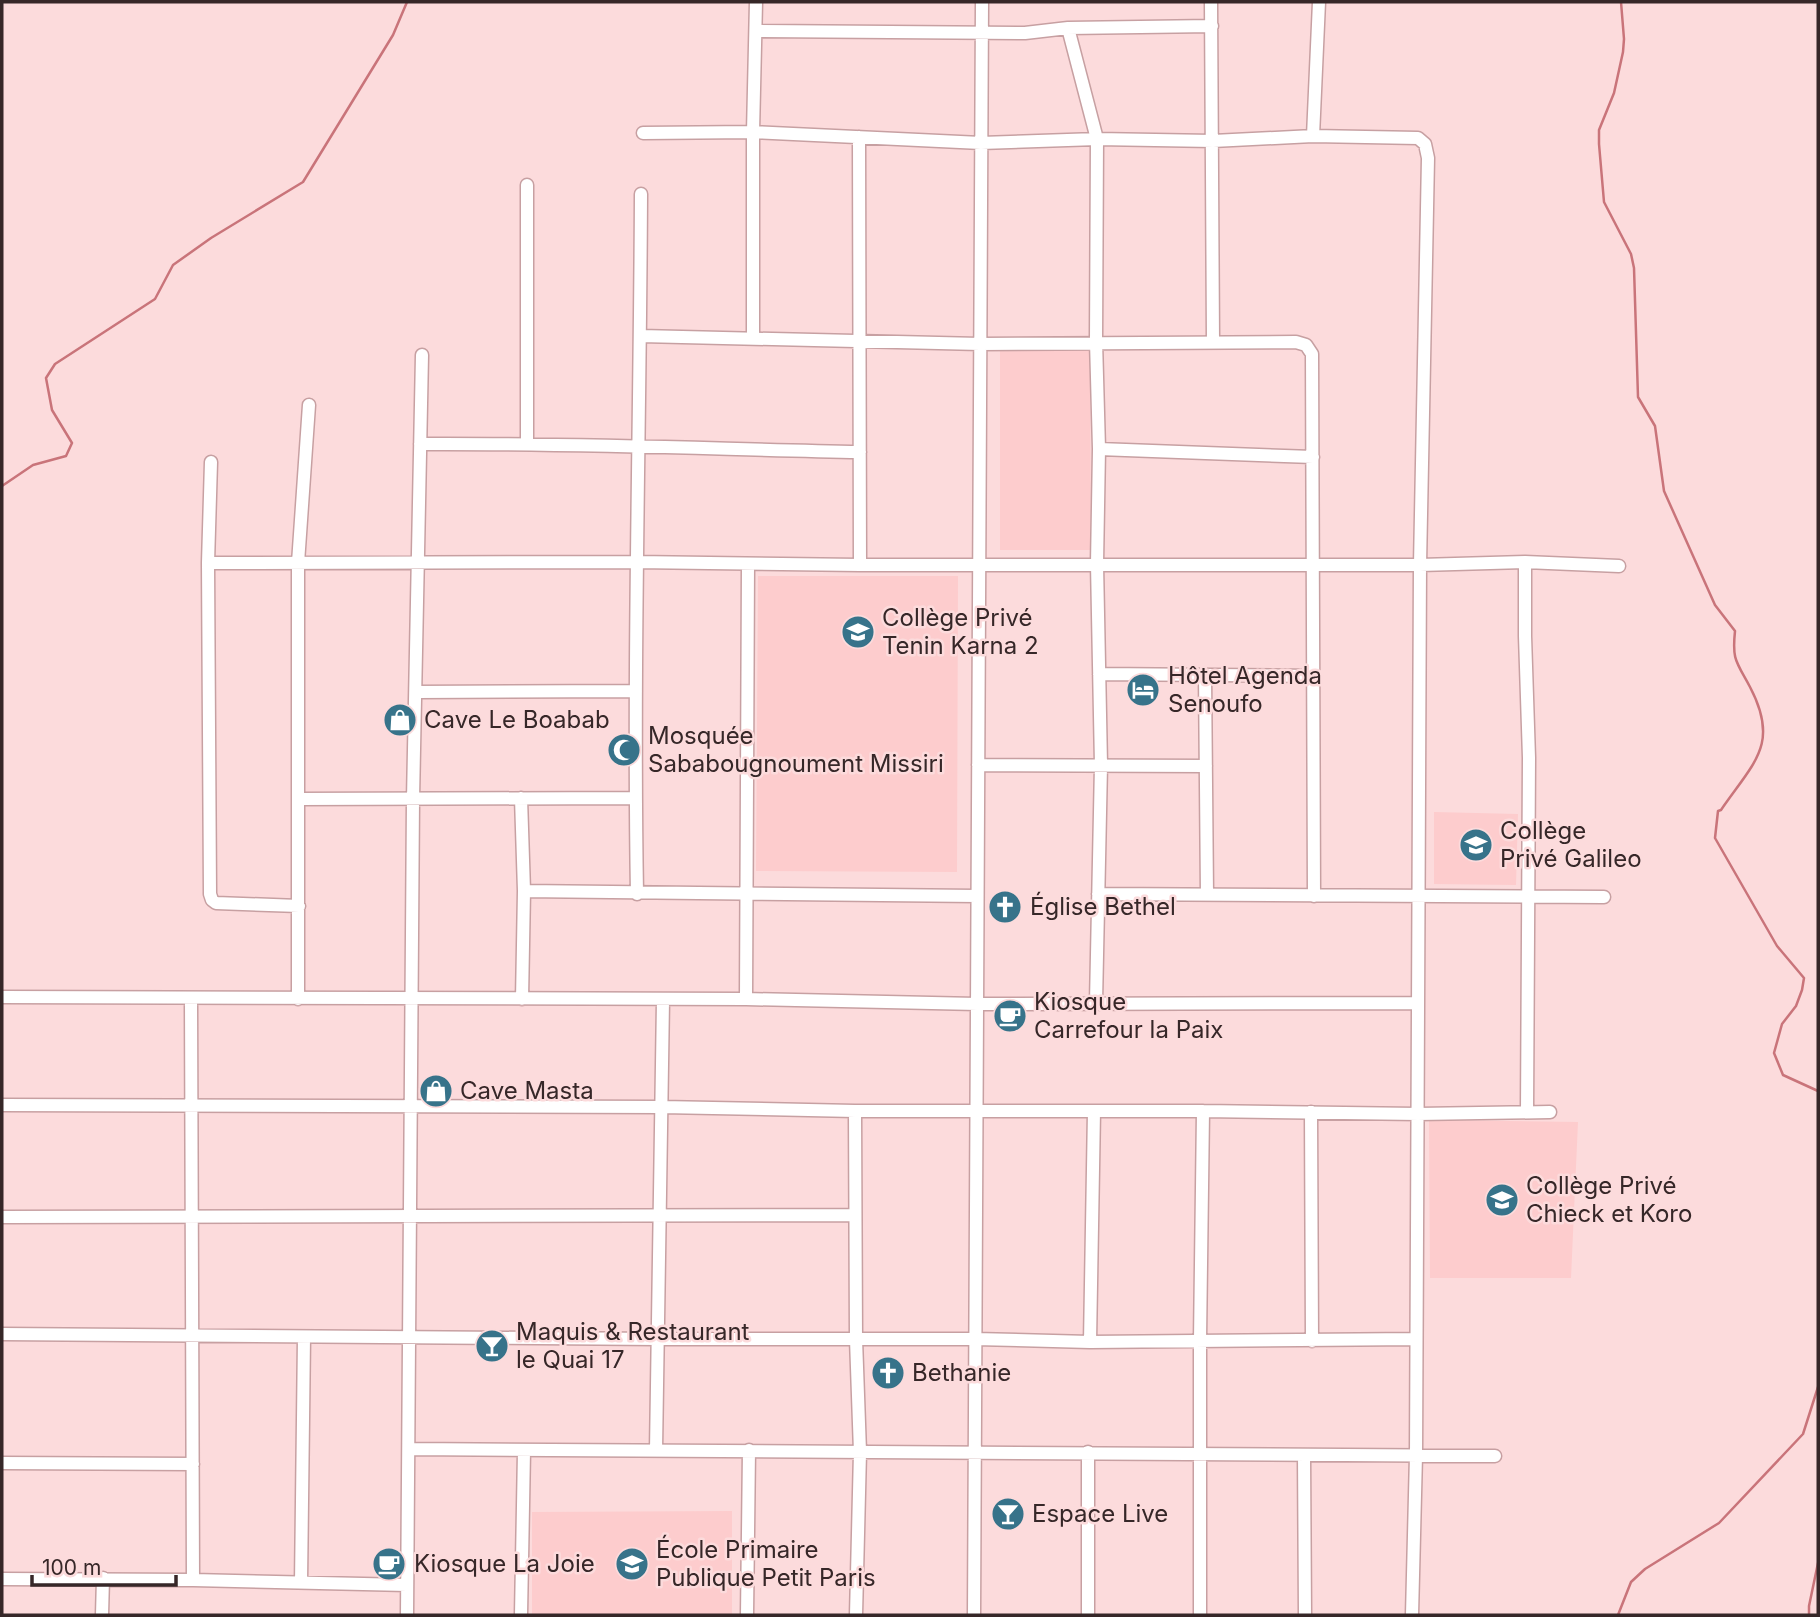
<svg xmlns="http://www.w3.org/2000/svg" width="1820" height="1617" font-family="Inter,sans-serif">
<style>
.built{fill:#fdcccd}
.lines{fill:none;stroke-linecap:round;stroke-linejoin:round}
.stream{stroke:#c9747a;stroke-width:2.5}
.street-casing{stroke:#c7a0a2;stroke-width:15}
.street{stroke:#fff;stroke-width:12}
.labels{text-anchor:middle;stroke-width:5;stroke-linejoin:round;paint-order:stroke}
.poi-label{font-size:24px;fill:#362728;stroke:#fcdbdc;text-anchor:start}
</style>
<rect width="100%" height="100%" fill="#fcdbdc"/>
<!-- built -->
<path class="built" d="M1090,350L1091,550H1000V351Z
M758,576H958L957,872L756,871Z
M1434,812L1518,814L1516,885L1434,884Z
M1429,1120L1578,1122L1571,1278H1430Z
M732,1511V1615H532V1512Z"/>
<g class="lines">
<!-- stream -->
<path class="stream" d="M1621,2L1624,39L1623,52L1614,93L1599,130V144L1604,202L1631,254L1634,268L1638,397L1655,426L1664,491L1715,605L1735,631C1732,660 1736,661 1750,687C1780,744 1754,762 1721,810L1718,811L1715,838L1777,946L1804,978L1802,990L1796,1006L1782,1024L1774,1053L1783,1075L1818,1091
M2,486L33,465L66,456L72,443L52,410L46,378L55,364L155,299L173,265L211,238L303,182L393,35L407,2
M1618,1615L1631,1582L1645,1569L1719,1523L1803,1434L1818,1387
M1809,1615V1606L1818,1563"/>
<defs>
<path id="street" d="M1211,2L1213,342
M1068,28L1097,139L1096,341L1099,449L1097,564L1101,765L1096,1002
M756,31L1025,33L1068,28L1212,26
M643,133L753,132L981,143L1097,139L1213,141L1313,136L1418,138L1425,144L1428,158L1420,565L1416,1455L1412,1615
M1313,136L1319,2
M859,137L860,565
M641,336L980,344L1296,342L1306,345L1312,354L1314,896
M753,338V132L756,2
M527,443V185
M420,444C567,443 713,449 860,452
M1099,449L1313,457
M211,462L208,563L210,894L212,900L216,903L299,906
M1525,562V636L1529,758L1527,1112
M208,563L636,562L860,565H1420L1525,562L1619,566
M1099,674L1314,676
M1205,675L1207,895
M417,692L636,691
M978,765L1206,766
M521,798L524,891L522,999
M299,799L635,798
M524,891L977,896
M637,894C633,661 640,427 641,194
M1098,894L1604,897
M2,997L746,999L977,1004L1418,1003
M191,999L193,1580
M298,999V563L309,405
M746,999L748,564
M2,1105L662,1107L855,1111H1203L1418,1114L1550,1112
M855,1111L856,1339L860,1452L856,1615
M1311,1112L1312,1341
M2,1217L855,1215
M2,1334L657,1339H975L1090,1342L1416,1339
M1090,1342L1094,1111
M409,1449L1495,1456
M656,1450L663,1000
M1088,1452V1615
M1304,1455L1305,1615
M2,1463L193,1464
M2,1579L193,1580L407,1585
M301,1583L304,1337
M102,1615L103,1578
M407,1615L413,799L422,355
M521,1615L524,1451
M747,1615L749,1450
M974,1615L982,2
M1200,1615V1340L1203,1111"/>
</defs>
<!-- street casing -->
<use href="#street" class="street-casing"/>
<!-- street -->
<use href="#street" class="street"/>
</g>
<!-- icons -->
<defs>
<symbol id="school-disc" viewBox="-11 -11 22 22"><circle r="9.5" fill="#37738a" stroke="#fcdbdc"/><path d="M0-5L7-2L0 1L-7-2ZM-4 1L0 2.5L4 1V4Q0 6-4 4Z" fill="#fff"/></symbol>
<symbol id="hotel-disc" viewBox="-11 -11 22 22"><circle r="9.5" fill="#37738a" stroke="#fcdbdc"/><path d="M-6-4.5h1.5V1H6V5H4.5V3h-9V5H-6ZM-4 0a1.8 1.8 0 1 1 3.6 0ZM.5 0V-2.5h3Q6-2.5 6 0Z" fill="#fff"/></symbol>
<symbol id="shop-disc" viewBox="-11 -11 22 22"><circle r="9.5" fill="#37738a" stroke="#fcdbdc"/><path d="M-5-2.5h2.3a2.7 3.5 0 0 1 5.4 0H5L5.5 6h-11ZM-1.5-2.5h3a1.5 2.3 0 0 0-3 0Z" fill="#fff"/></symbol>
<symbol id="mosque-disc" viewBox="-11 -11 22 22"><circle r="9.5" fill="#37738a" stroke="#fcdbdc"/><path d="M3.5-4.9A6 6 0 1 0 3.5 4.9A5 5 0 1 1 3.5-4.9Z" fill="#fff"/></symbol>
<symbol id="church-disc" viewBox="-11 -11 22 22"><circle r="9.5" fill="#37738a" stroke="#fcdbdc"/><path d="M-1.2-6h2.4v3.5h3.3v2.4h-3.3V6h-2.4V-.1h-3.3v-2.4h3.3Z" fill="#fff"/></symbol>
<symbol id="cafe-disc" viewBox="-11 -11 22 22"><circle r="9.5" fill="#37738a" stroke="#fcdbdc"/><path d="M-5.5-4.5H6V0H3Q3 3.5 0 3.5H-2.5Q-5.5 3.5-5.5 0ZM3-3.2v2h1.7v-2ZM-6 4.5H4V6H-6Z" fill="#fff"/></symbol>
<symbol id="bar-disc" viewBox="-11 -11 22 22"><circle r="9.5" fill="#37738a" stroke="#fcdbdc"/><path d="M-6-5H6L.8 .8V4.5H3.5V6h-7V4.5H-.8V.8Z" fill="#fff"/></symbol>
</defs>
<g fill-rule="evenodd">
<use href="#school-disc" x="839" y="613" width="38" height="38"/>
<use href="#hotel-disc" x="1124" y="671" width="38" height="38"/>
<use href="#shop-disc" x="381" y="701" width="38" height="38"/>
<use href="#mosque-disc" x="605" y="731" width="38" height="38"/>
<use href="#school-disc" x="1457" y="826" width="38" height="38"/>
<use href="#church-disc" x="986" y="888" width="38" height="38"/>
<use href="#cafe-disc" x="991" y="997" width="38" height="38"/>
<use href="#shop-disc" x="417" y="1072" width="38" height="38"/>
<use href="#school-disc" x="1483" y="1181" width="38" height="38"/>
<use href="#bar-disc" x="473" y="1327" width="38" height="38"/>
<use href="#church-disc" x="869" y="1354" width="38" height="38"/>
<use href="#bar-disc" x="989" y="1495" width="38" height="38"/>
<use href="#cafe-disc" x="370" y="1545" width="38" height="38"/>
<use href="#school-disc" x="613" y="1545" width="38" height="38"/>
</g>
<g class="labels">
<!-- poi labels -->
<g class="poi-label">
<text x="882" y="626">Collège Privé<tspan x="882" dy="28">Tenin Karna 2</tspan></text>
<text x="1168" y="684">Hôtel Agenda<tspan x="1168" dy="28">Senoufo</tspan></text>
<text x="424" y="728">Cave Le Boabab</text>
<text x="648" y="744">Mosquée<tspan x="648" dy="28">Sababougnoument Missiri</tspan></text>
<text x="1500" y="839">Collège<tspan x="1500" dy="28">Privé Galileo</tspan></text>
<text x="1030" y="915">Église Bethel</text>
<text x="1034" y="1010">Kiosque<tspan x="1034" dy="28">Carrefour la Paix</tspan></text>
<text x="460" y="1099">Cave Masta</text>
<text x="1526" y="1194">Collège Privé<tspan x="1526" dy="28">Chieck et Koro</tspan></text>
<text x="516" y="1340">Maquis &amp; Restaurant<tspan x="516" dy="28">le Quai 17</tspan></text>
<text x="912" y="1381">Bethanie</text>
<text x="1032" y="1522">Espace Live</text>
<text x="656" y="1558">École Primaire<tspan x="656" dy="28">Publique Petit Paris</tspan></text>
<text x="414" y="1572">Kiosque La Joie</text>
</g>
</g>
<!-- border -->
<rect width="1820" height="1617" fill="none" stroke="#362728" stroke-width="7"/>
<!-- scale -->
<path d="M32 1575v10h144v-10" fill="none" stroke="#362728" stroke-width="3.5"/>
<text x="42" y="1575" font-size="21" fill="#362728" stroke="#fcdbdc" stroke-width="5" paint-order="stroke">100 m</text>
</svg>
